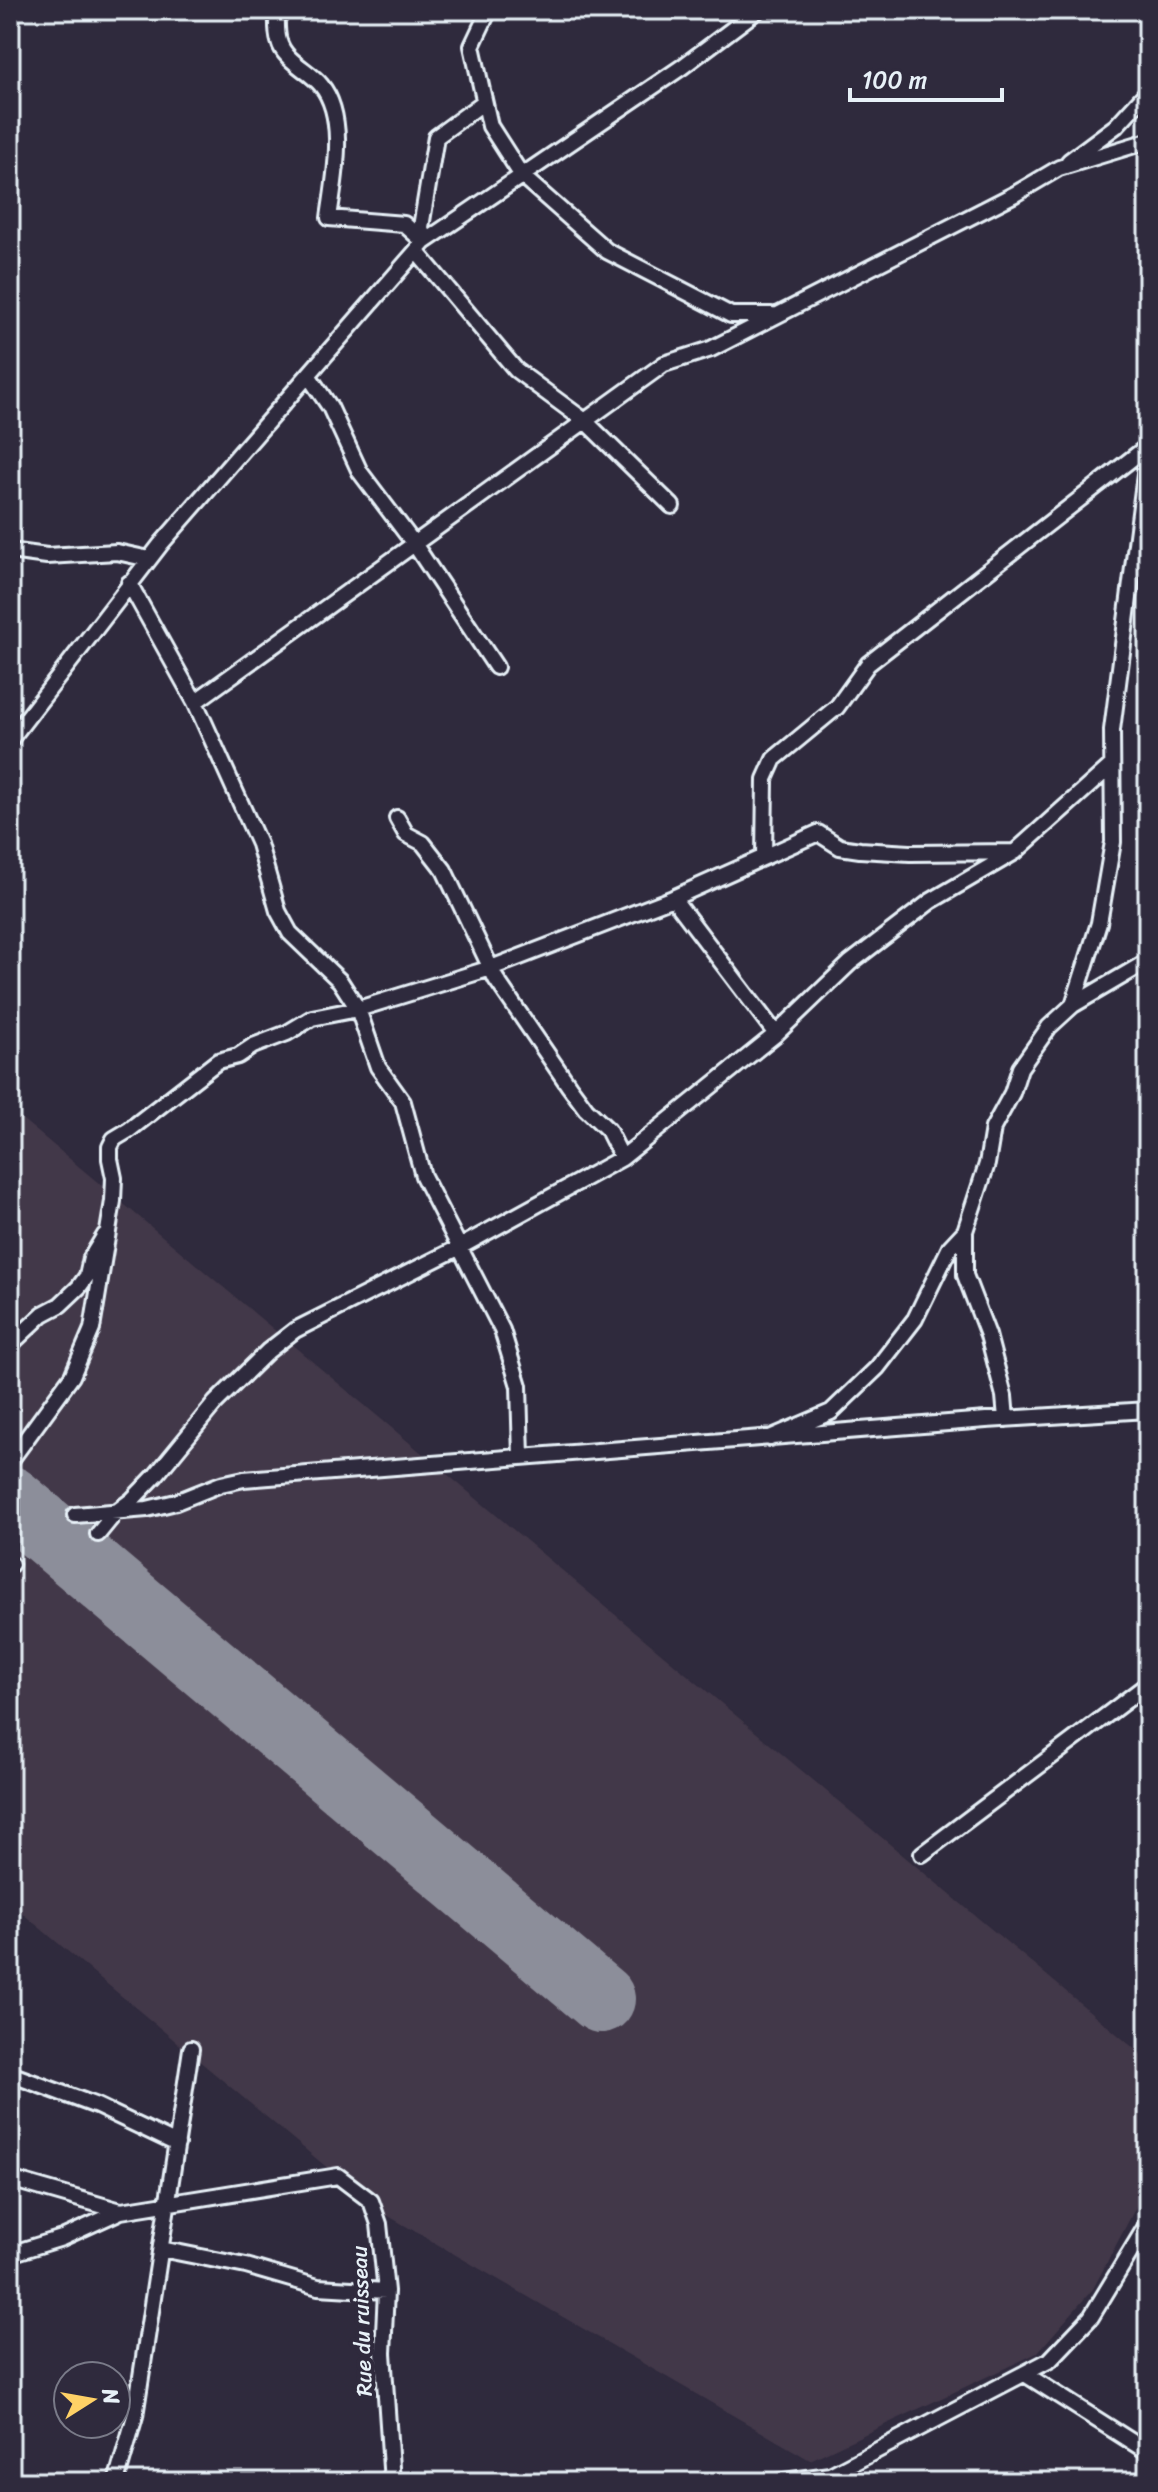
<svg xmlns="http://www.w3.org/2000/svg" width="1158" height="2492" font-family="Sriracha,sans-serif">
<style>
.built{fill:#433849}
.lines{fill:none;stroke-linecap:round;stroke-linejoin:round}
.runway{stroke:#8c8e9a;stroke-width:68}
.minor-casing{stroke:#e8f1f8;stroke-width:20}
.minor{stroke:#2f2a3d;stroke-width:14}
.labels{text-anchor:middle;stroke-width:8;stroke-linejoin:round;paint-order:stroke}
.street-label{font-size:22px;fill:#e8f1f8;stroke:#2f2a3d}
</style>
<rect width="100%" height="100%" fill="#2f2a3d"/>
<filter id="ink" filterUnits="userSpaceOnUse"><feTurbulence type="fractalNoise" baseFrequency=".0125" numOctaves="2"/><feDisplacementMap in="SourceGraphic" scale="16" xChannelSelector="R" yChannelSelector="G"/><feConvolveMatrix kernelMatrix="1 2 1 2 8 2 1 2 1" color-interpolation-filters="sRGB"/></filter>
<g filter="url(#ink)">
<!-- built -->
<path class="built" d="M10,1109L1148,2060V2184L1093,2289L1037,2353L810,2460L378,2210L10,1903Z"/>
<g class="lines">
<!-- runway -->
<path class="runway" d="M10,1500L601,1999"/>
<defs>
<path id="minor" d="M277,10C277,20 276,32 279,41C284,61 309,70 321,85C348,118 334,180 329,218L404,224L424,242
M489,10L472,46L490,126L522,176L607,251L731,315H772
M1069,161L1116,126L1148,91
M424,242L421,227L436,137L484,102
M416,251L516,370L585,421L672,506
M308,375L330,407L360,472L415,545L496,667
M10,551L47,556L117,552L149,559
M129,583L195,702L259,844L278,911L290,933L340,981L358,1009L378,1067L403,1102L423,1176L502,1330L519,1386L521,1457
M195,702L664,364L711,349L1015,194L1059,168L1148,141
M10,740L161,544L424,242L682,67L758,10
M397,818L406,834L423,843L444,870L496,979L569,1086L586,1109L608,1130L622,1158
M764,857L765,779L774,759L837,707L868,664L1148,446
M673,898L776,1034
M1073,1005L1148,961
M965,1231V1275L988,1335L1004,1396L1006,1419
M10,1345L43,1314L60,1305L79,1287L87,1276L91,1258L105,1235
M770,1438L831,1412L877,1368L915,1319L950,1247L965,1231L987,1164L993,1128L1012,1093L1020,1068L1049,1027L1073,1005L1099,923L1113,842L1112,730L1148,451
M10,1461L72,1376L92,1329L113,1201L114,1178L110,1159V1147L114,1139L129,1130L218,1061L238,1056L253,1046L287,1033L312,1018L358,1009L491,968L673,898L818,833L840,847L860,850L910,853L1015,852
M75,1515L147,1509L176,1502L221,1484L244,1479L986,1420L1148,1410
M98,1534L116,1512L132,1500L156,1475L215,1403L268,1351L295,1330L458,1248L622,1158L776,1034L850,963L931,901L1015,852L1112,765
M10,1565L11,1564
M922,1854L1148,1684
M10,2074L97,2106L177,2144
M10,2179L121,2211L338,2176L371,2201L379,2224L386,2291L383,2353L392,2482
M161,2249L246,2266L318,2287L386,2291
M10,2254L62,2238L121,2211
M1025,2374L1148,2452
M116,2482L135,2416L191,2049
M745,2482H776L830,2475L1050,2360L1091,2317L1148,2223"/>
</defs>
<!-- minor casing -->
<use href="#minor" class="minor-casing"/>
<!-- minor -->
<use href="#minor" class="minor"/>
</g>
</g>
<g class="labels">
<!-- street labels -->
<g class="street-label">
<text transform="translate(361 2321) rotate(-92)" y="8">Rue du ruisseau</text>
</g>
</g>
<!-- margin -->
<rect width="1158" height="2492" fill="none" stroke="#2f2a3d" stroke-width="40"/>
<rect x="20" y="20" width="1118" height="2452" fill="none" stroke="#e8f1f8" stroke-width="3" filter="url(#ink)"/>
<!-- north arrow -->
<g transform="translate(92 2400) rotate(79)"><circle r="38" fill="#2f2a3d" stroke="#797a88" stroke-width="2"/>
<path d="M0-6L14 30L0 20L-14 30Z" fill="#ffd166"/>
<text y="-12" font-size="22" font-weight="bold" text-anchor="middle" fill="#e8f1f8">N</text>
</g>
<!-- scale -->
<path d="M850 88v12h152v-12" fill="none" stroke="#e8f1f8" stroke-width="4"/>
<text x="862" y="88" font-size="24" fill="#e8f1f8" stroke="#2f2a3d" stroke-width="6" paint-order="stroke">100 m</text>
</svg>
